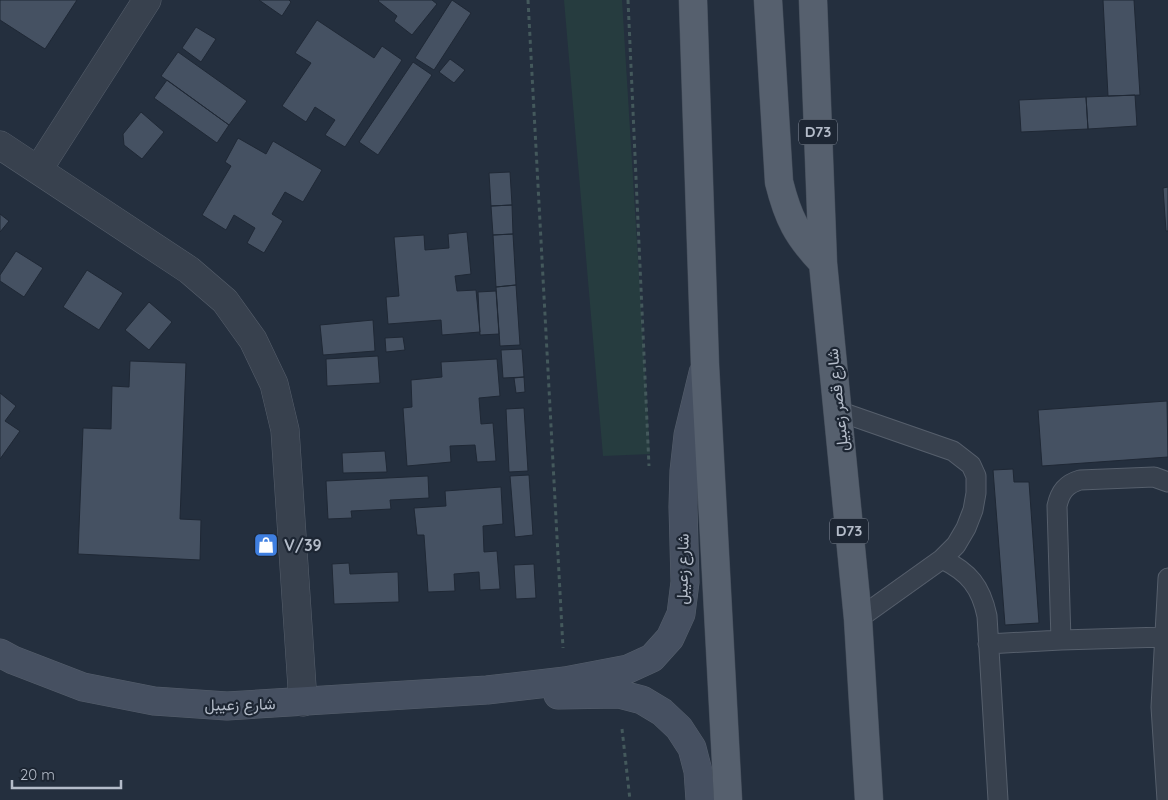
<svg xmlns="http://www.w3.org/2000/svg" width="1168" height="800" font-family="Quicksand,Vazirmatn,sans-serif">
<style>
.green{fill:#263c3f}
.building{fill:#455162;stroke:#1f2835}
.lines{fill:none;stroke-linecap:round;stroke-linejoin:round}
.service-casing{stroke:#565f6c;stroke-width:21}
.minor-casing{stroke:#565f6c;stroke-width:29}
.secondary-casing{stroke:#565f6c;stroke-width:29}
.primary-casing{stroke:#414a57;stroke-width:29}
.path{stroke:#44595c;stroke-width:3;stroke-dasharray:4 4;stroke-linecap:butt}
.service{stroke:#38414e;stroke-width:19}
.minor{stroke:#38414e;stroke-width:28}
.secondary{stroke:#465061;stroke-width:28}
.primary{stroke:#56606e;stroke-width:28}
.labels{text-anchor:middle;stroke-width:4.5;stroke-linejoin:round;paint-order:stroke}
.shield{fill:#1d2633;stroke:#878f9c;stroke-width:1}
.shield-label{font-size:15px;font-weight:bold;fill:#b4bcc9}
.street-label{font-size:16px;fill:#b4bcc9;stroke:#1d2633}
.poi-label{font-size:16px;font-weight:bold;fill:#b4bcc9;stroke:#1d2633;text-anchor:start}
</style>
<rect width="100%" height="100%" fill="#242f3e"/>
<!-- green -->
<path class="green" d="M564,0H622L650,454L603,456Z"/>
<!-- building -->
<path class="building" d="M0,0H77L45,49L0,20Z
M259,0H289L291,2L282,16Z
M379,0H432L437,4L412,35L394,21L397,16L378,1Z
M452,0L471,13L434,70L415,58Z
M1103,0H1134L1140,95L1108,96Z
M317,20L374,58L382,46L402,60L345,147L325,135L335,120L315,107L306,122L282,106L311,63L295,53Z
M196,27L216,39L201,62L182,48Z
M178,52L247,101L229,125L161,76Z
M450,59L465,70L454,83L439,72Z
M413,62L432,75L378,155L359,142Z
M167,80L229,125L217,143L154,98Z
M1135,95L1137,126L1088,129L1086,97Z
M1086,97L1088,129L1021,132L1019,100Z
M141,112L164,132L142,159L124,145L123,134Z
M238,138L266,154L273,141L322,170L303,202L285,192L272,214L283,221L264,253L247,243L255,228L234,215L226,230L202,215L231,166L225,162Z
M510,172L512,205L491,206L489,173Z
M1168,187V231H1166L1163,188Z
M512,205L513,234L493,235L491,206Z
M0,214L9,221L0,232Z
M467,232L471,274L455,276L457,291L476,290L480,332L442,335L441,320L388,324L386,297L399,296L394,237L424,235L425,250L449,248L448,234Z
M513,234L516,285L496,287L493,235Z
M16,251L43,268L24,297L0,281V275Z
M87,270L123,293L99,330L63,307Z
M516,285L520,345L500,346L496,287Z
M496,291L499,334L480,335L478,292Z
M149,302L172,322L149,350L125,330Z
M373,320L375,351L323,355L320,325Z
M403,337L405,350L386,352L385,338Z
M522,349L524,377L503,378L501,350Z
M378,356L380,383L327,386L326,359Z
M497,359L500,396L479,398L481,424L493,423L496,461L477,462L475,445L450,446L451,462L407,466L403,408L412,407L411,380L442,377L441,362Z
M130,361L186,363L180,519L201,520L200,560L78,554L83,428L111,429L112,386L129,387Z
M524,377L525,392L516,393L514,378Z
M0,393L16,406L5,421L20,431L0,459Z
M1167,401L1168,457L1042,466L1038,410Z
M524,408L528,471L509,472L506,409Z
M385,451L387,472L343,473L342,453Z
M1013,469L1014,482H1029L1039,623L1005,625L993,470Z
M529,475L533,535L515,537L510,476Z
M428,476L429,498L390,500L391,509L351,511L352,518L328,519L326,481Z
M501,487L503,524L483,526L484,552L497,551L500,589L480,590L479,572L454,574L455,591L428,592L424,535H417L414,508L446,506L445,491Z
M349,563L350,574L398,572L399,602L334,604L332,564Z
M534,564L536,598L516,599L514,565Z"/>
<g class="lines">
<defs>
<path id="service" d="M838,411L953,451L971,465L976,476V493L973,510L966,528L956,545L942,559L858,619
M942,559C969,572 981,587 987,616L998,800
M1061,640L1057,506C1060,492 1066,484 1080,480L1154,477L1168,482
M988,644L1061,640L1164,637
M1167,800L1161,707L1168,578"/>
<path id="minor" d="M0,145L189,270L225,301L253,340L274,384L285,430L303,702
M38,170L147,0"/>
<path id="secondary" d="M0,653L13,660L83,687L154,701L227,706L487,690L565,681L628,669L652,658L670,638L681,614L685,582L683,507L684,471L688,435L703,373
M558,695L619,694L642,700L662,712L679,728L692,748L698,771L700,800"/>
<path id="primary" d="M693,0L705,365L728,800
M768,0L779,182C788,218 797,236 823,263
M813,0L823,263L858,619L869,800"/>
</defs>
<!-- service casing -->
<use href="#service" class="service-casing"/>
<!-- minor casing -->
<use href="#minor" class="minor-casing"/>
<!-- secondary casing -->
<use href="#secondary" class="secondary-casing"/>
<!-- primary casing -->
<use href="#primary" class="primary-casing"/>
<!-- path -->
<path class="path" d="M528,0L563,648
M628,0L649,466
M622,729L630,800"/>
<!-- service -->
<use href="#service" class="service"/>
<!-- minor -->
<use href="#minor" class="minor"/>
<!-- secondary -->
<use href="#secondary" class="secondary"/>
<!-- primary -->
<use href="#primary" class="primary"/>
</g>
<!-- icons -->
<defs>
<symbol id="shop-square" viewBox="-11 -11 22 22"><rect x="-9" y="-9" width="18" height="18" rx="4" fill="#3f7fe0" stroke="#1d2633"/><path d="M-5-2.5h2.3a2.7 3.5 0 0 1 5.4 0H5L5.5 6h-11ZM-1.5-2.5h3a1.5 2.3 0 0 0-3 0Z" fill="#fff"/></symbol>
</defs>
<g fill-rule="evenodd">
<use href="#shop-square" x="252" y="531" width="28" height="28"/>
</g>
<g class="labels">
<!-- shield labels -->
<g class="shield">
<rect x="799" y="119.5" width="38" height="25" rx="4"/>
<rect x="830" y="518.5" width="38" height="25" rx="4"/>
</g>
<g class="shield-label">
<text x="818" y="137">D73</text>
<text x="849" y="536">D73</text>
</g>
<!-- street labels -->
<g class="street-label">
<text transform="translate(837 400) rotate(-96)" y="6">شارع قصر زعبيل</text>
<text transform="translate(682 569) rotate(-89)" y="6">شارع زعيبل</text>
<text transform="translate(240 704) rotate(-1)" y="6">شارع زعيبل</text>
</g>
<!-- poi labels -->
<g class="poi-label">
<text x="284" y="551">V/39</text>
</g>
</g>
<!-- scale -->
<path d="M12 780v8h109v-8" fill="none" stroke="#b4bcc9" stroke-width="2.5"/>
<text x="20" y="780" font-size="15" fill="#b4bcc9" stroke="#1d2633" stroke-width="4" paint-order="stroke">20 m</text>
</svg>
